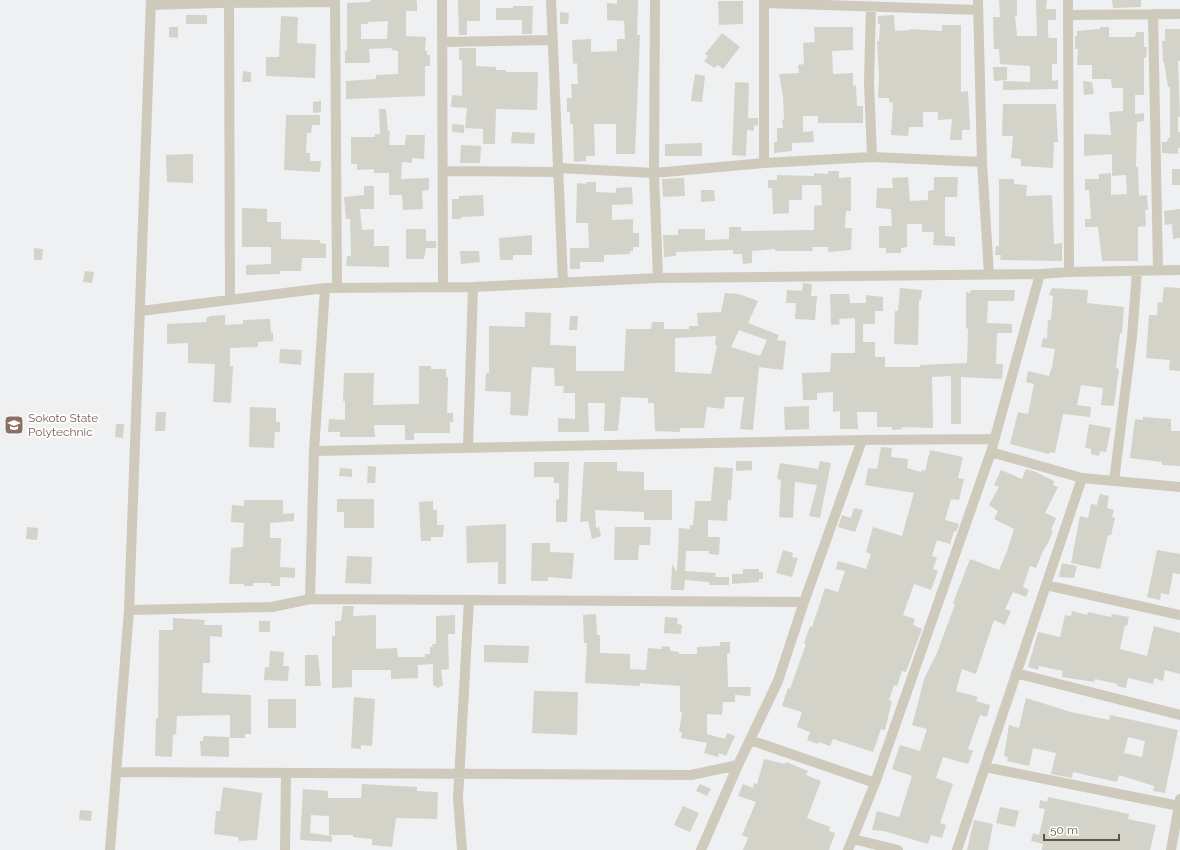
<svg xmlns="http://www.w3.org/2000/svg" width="1180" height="850" font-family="Raleway,sans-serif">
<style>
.building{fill:#d3d3ca;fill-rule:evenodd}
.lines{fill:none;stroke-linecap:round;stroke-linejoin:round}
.minor{stroke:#cecabc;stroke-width:10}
.labels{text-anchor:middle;stroke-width:3.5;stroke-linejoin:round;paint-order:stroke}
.education-label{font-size:12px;fill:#785e54;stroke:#fff;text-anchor:start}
</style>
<rect width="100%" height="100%" fill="#eff0f1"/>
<!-- building -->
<path class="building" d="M372,0H416L417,2V11H406V36L426,37L425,51H427V55H430V66H425V96L346,99V81L376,79V75L398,74V51L392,50V48L369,49L370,63H345V51H347V3L369,2ZM388,21L387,39H361V24H368V22Z
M458,0H480V21H467V35H459Z
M617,0H638L637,35H640L635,154H616V124H594L595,156H586V161L574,162L573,124H570V112H567V98H572L571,84H578L577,63L573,64L572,40L591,39V52L617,51V39H625L624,21L607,20V3L617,4Z
M999,0H1017V16H1015L1017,36H1037L1036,0H1047L1046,9H1056V20H1048V35L1049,38H1057V64H1052V81L1058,80V89L1003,90V81L1030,82V66L1000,64L999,49H994L993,17H1000Z
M1112,0H1141V7L1113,8Z
M718,1H743V24L719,25Z
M513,6H533L532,34H522V20H496V8H513Z
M560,12L569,13L568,24H560Z
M186,15H207V24H186Z
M894,15L895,31L910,30V29L942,31V25H961V92L968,91L970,130H962V140H950L952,119L938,120V112H923V127H909L908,136L891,135L893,103L889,102V98H878L879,77L877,41H879L880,24H878V16Z
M281,16L298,17L297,43L316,44L315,78L266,76V57H279Z
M169,27H178V38L169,37Z
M814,27H853V50L832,51L833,74L853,73V86L856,85L857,106H863V123H818V116H803V132L813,131L814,142L792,143V151L774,153V142H777V128H783L782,120H784L783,96L779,74L799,73L798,65L804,64L803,43L815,42Z
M1100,27H1109V37H1135L1136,32H1144V47H1147L1146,58H1144V95H1135V114L1144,113V121L1137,122L1136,167H1138L1139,196L1147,195L1148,210H1145L1146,226L1138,227V261H1102L1098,227H1085V219H1091L1089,190H1085V179H1099V174L1111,173V195L1127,194L1126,175L1112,176V154L1084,156V134L1111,135L1109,112L1123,111V88H1112L1111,79H1092V65H1077L1078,49H1075V36H1077V31L1100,29Z
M1165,29H1180V61H1178L1180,117H1178V132H1180V148H1178V154L1162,153V142H1167L1168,138H1170V87H1168L1164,62H1163L1162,41H1165Z
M722,33L740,47L723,69L718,65L714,68L704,61L708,56L705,54Z
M459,48H476V66L496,67V70H506V72H538L537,110L496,109L495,144H483V129L465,128L467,108L451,107L452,95L462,96V60H459Z
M993,67H1007V80L994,81Z
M243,71L251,72V82H242Z
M695,74L705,76L702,102L691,101Z
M1083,81L1092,82L1094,94L1084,95Z
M735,82L749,83L748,118H758V126L754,125V131L747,130L746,156L732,155Z
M321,101V112L313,113V102Z
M1003,104H1056L1058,142H1054L1053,168L1021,166V159L1011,158L1013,136H1002Z
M379,109H386L388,131H390L389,145H405L406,135H425L424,159L412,158V163L402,162L401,179L429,178V190L422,191L423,209L403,210L402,195H389V173H374V169L357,170V164H351V137H375V134H380Z
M286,115H320V125H312L311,133H307L306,153H310V161H321L320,172L284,170Z
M452,124L464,125V133L452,132Z
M512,132L535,133L534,144L511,143Z
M702,143V156H665V144Z
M461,145L481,146L480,163H460Z
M193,154V183L167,182L166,155Z
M1172,169H1180V185H1172Z
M828,171H839V178L851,177V211H846L845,228H852L851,250L828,252V247H812L813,251H775V249L752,251V263L743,264L742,254H733V250L676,252V256L664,257L663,235H678V229H705V240L729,239V227H741V231L814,230V206L822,205L821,185H802V200H789V213L773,214L772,188H768V180H777V175L814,176V173L828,174Z
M908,177L910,201L928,200V191L934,190V177H958L957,197H945V236L955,237V246L933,245L934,232H922V224H907V247L901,248V253H886V248H879V226H892L891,209L876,208L877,188H893L892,178Z
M684,178L685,196L663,197L662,179Z
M999,179H1014V184L1027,185L1026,196L1052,195L1054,244L1062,243V261L1000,260L1001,255H995L996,246H999Z
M586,182H596V192L616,193V188L632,187L633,204L612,205V220L633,219V233H639V247H633V251H630V254L604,255V262H580V269H570V248H589L588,223H576L577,183L586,184Z
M364,186H374V209H360L362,230L374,229V246H389V267L346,266L347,256H351L350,219H346L344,197L364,195Z
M701,190H714L715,201L701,202Z
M483,195L484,216L461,217V219H452V199H459V196Z
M242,208L267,209V222H281V239L320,240V243L326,244V258H302L301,271H280V274L246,275V265L271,264V247H242Z
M1180,209V238L1173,239L1172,224L1165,225L1164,211Z
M406,229H426V241H436V248H426L424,259H406Z
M532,235V255H513V260H500L499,238Z
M34,248L43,249L42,260H34Z
M460,251H479L480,262L461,264Z
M85,271L94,272L92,283L83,282Z
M803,283L812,284L811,296H817L815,320L795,319L796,303H786L787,290L802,291Z
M1164,287L1180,288V371L1169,370L1170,360L1146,358L1149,315H1157L1158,302L1162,303Z
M900,288L922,290L921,300H919L918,345L894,344L895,311H898Z
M1052,288L1088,290L1087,303L1124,307L1122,333H1120L1116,368L1119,369L1114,406L1101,405L1103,388L1081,385L1077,405L1091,407L1090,417L1063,414L1055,453L1050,452L1049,454L1010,444L1018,412L1028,414L1034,384L1026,382L1028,371L1049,376L1052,367L1055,349L1041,347L1043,338L1047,339L1048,320H1051L1053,296L1049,295Z
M971,290H1015L1014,301H988L987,323L1012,324V333H997L996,364H1003L1002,379L961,377V424H951V376L932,377L933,428L902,427V429L892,430V427H877V412H857L858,429H840V411L833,412V392L817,393V400H803L802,373L830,372L831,353H855V318L839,319L840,324L831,325L830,294H849L850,303H866V295L883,297V311H875V324H863V342H875V357H885V367H920V365L967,363L968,329L966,328V292L970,293Z
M725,293L739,294L758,301L748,323L779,335L777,340L786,341L783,370L759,367L753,430L740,429L744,397H725L724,409L707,407L704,428H680V432L655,431L654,403H648V398L621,397L618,431H604L605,403H588L589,432H558V418L575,419V393H563L564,386H555L554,368L532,367L528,416L510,415L511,392L485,391L486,373H489V326L525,327V312L551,313L550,345L576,346V371H624L626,329H651L652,322H664V329H689V326H698L697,313L721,312ZM739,330L767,340L760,356L731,347ZM716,336L715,345L717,346L711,374L675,372V338Z
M225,315V325L243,324V320L270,319L271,333H273V341L258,342V347L230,348V366H233L231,403L213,402L215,364L188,363V343L167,344V324L207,322L206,318L211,316Z
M570,316H578L577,330H569Z
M280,349L302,350L301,365L279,363Z
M419,366H431V369H446V377H448L447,413H453V422H450V433H414V440H405V425H374L375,437H340V432H328L329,419L345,420V401H343L344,373H374L373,405L417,404H419Z
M809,406V429L785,430L784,407Z
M250,407L276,408V422H280V432H275L274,448L249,447Z
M156,412H166L165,431H155Z
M1143,417L1171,419V431H1180V466L1162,465V462L1130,458L1135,419L1143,420Z
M116,424H124L123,438L115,437Z
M1089,424L1111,428L1106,452L1100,451L1099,456L1091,454V449L1085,448Z
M881,447L892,448L891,457L908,459L907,468L921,472L922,470L925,471L930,450L963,457L958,478L964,479L959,500L951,499L945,520L959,524L956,532L954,531L950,544L937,540L932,556L937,558L933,569L938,571L931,590L914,584L903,615L915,619L913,625L922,629L906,672L902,671L897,686L894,685L889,700L892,701L885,730L881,729L873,752L833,739L830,746L819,742L818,744L807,740L810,732L797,727L802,712L782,706L788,688L790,689L806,644L804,643L810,626L812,627L825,588L838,592L845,571L836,569L838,561L866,569L871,554L866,552L873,527L902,536L914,493L865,485L868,468L877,469Z
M736,461H752V470L736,471Z
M820,461L831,463L820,518L809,516L817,485L795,482L793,518L779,517L781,480L777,479L780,463L818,469Z
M534,462H569L567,522H556V500L559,499V483H554V477H534Z
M584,462H617V471L644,472V490H672V520H644V512L595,510L596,528L599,527L601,536L592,539L588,521L580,522Z
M368,466L376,467L375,483H367Z
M714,467L733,468L731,500H728L727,521L708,520V537H720L719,555L709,554V551H686L685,571L716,573L715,577H729V585H709V582L685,580L684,590H671L672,564L677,572L679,528L690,529V525H693L695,501H711Z
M340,468L352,469V477L339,476Z
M1026,469L1036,472L1054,481L1053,485L1058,487L1045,513L1056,518L1051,530L1053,531L1049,541L1043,551L1036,568L1030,566L1023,587L1029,590L1026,597L1013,592L1005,609L1011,611L1005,625L994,620L976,674L962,669L956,691L978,697L976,701L990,705L987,717L980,715L968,749L973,751L968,764L943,757L936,778L953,784L940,823L946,825L942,838L931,835L928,844L884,831L872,830L877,811L899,817L900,815L912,776L892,769L900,745L920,751L927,729L912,725L918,703L924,679L937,653L955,604L953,603L970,559L999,570L1007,551L1014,529L994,519L998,511L989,505L999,487L994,485L1001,470L1022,479Z
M1100,494L1109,496L1107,508L1114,510L1112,517L1115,518L1111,535H1108L1100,569L1071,563L1080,516L1088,518L1091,504L1097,505Z
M337,499H374V528H344V512H337Z
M244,500H283V514L294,513V521L270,523V538H281L280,567L295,568V578L280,577V586H271V583H253V586H244V584H229L231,548L243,547L244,523L231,522L232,505L244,506Z
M433,501V510H437V525H444L443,537H431V541H421L419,502Z
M854,508L863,510L855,532L838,527L842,515L851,518Z
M506,524V584H498V562L467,563L466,526Z
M27,527L38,528L37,540L26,539Z
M615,527H651L650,545H639L638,560H614Z
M532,543H550V552L574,553L572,579L548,577V581H531Z
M783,550L793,553L792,557L798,558L792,577L776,573Z
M1157,550L1180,554V574L1173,573L1169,595L1161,593L1160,600L1147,597Z
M347,556L372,557L371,584L345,583Z
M1062,563L1077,566L1074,578L1059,577Z
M743,569H759V572H763V579H759V582L732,584V574H743Z
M343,606H354L353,616L376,615V649L397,648L398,657H425V654H430V647H433L432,644H436V616L455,615V634H448L449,669L441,670L443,685L438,688L433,685V664L418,665V678L391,679V670H352V687L332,688V636H335V621H341Z
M1072,611L1087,615L1088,612L1111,617L1112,614L1129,617L1127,626L1125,625L1120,649L1147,656L1154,626L1180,633V674L1165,670L1163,681L1154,678L1153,684L1128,678L1126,688L1117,686V684L1095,679L1094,682L1062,677L1063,671L1039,666L1038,670L1028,667L1038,632L1060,637L1065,615L1071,616Z
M596,614L597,635H600V653L630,654V669L646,670L648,648L662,649V646L670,647V651L679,652V654H697V647L720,646V642H730V653L727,654L728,687H751L750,696L735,695V702H723L722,715L707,714V734L725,739L727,733L735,736L726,756L719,753L718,757L704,753L707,743L681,738L682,732H679L682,712H680V686L640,683V686L585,683L587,643H584L583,615Z
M665,617L678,618L677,624L682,625L681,634L664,633Z
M173,618L205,620L204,625H222V637L210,636V663H203L202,693L251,695V734H245V738H230V715L177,716L176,735L173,734L172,757L155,756L156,718H158L159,630H173Z
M259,621H270V632H259Z
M484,645L529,646L528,663L484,662Z
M270,651L284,652L283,666H289L288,681L264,680L265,667H269Z
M305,655H318L321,686H305Z
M534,691L578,692L577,735L532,733Z
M354,697L375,699L372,746L361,745V749L351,748Z
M1026,698L1071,712L1109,720L1110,715L1178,730L1165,793L1153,791L1154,786L1119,775L1117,782L1073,772L1072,778L1051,774L1056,753L1033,748L1029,766L1007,761L1008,757L1004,756L1009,725L1019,728ZM1128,737L1145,741L1142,757L1124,753Z
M268,699H296V728H268Z
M205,736L229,737V757L201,756L200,741H203V737Z
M764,759L785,764L786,762L801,768L808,771L806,775L821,781L807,818L830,827L829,831L835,833L829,850H743L748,838L742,835L756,802L738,796L743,784L753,788L754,783L757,784Z
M362,784L417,787V791L438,792L437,819L396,818L392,847L372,845V839L353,837V835H329V816L311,815L310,833L332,836V842L300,840L303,789L328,791V798H361Z
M700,784L711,789L707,796L696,791Z
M223,787L262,793L257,840L239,841L238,837L214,834L216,811H220Z
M1048,797L1129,814L1128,819L1156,825L1150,850H1042L1043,844L1031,841L1033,833L1039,835L1045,809L1039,808L1040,800L1047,802Z
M683,806L699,813L690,832L674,825Z
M1000,807L1019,811L1015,827L996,823Z
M80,810L92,811L91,821L79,820Z
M974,820L993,824L988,850H967Z"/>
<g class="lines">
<!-- minor -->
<path class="minor" d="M229,0L230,299
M335,0L337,287
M442,0L443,287
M551,0L563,283
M655,0L654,173L658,278
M764,0V163
M978,0L982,162L989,274
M1068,0L1069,272
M764,3L978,10
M151,5L217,3L335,2
M871,7L869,82L872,157
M1153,14L1158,269
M1068,15L1180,14
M443,42L552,40
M558,168L654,173L764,163L872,157L982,162
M443,171L558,172
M141,311L325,288L473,287L658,278L1040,274L1069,272L1180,270
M468,447L473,287
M314,451L862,440L994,439
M991,452L1082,478L1180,487
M1114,481L1132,337L1137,271
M1046,585L1180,615
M310,599L314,451L325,288
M129,610L272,607L310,599L804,602
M1016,673L1180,715
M750,740L875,783
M985,767L1179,806
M117,772L691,775L738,765
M853,839L898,850
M110,850L129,610L151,0
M285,850L286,774
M462,850L458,798L469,600
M701,850L738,765L778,681L804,602L862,440
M848,850L875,783L991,452L1040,274
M957,850L1082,478
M1171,850L1180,799"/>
</g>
<!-- icons -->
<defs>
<symbol id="university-square" viewBox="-11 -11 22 22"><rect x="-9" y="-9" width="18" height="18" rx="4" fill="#8d6e63" stroke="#fff"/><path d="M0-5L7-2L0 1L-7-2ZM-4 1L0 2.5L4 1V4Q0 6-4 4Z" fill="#fff"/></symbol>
</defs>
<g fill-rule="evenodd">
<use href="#university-square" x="3" y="414" width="22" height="22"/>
</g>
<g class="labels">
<!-- education labels -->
<g class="education-label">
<text x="28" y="422">Sokoto State<tspan x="28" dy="14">Polytechnic</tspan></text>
</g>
</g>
<!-- scale -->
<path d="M1044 834v6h75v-6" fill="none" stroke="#5d5846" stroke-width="2"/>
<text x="1050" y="834" font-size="12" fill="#5d5846" stroke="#ffffff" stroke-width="3" paint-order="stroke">50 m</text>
</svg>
